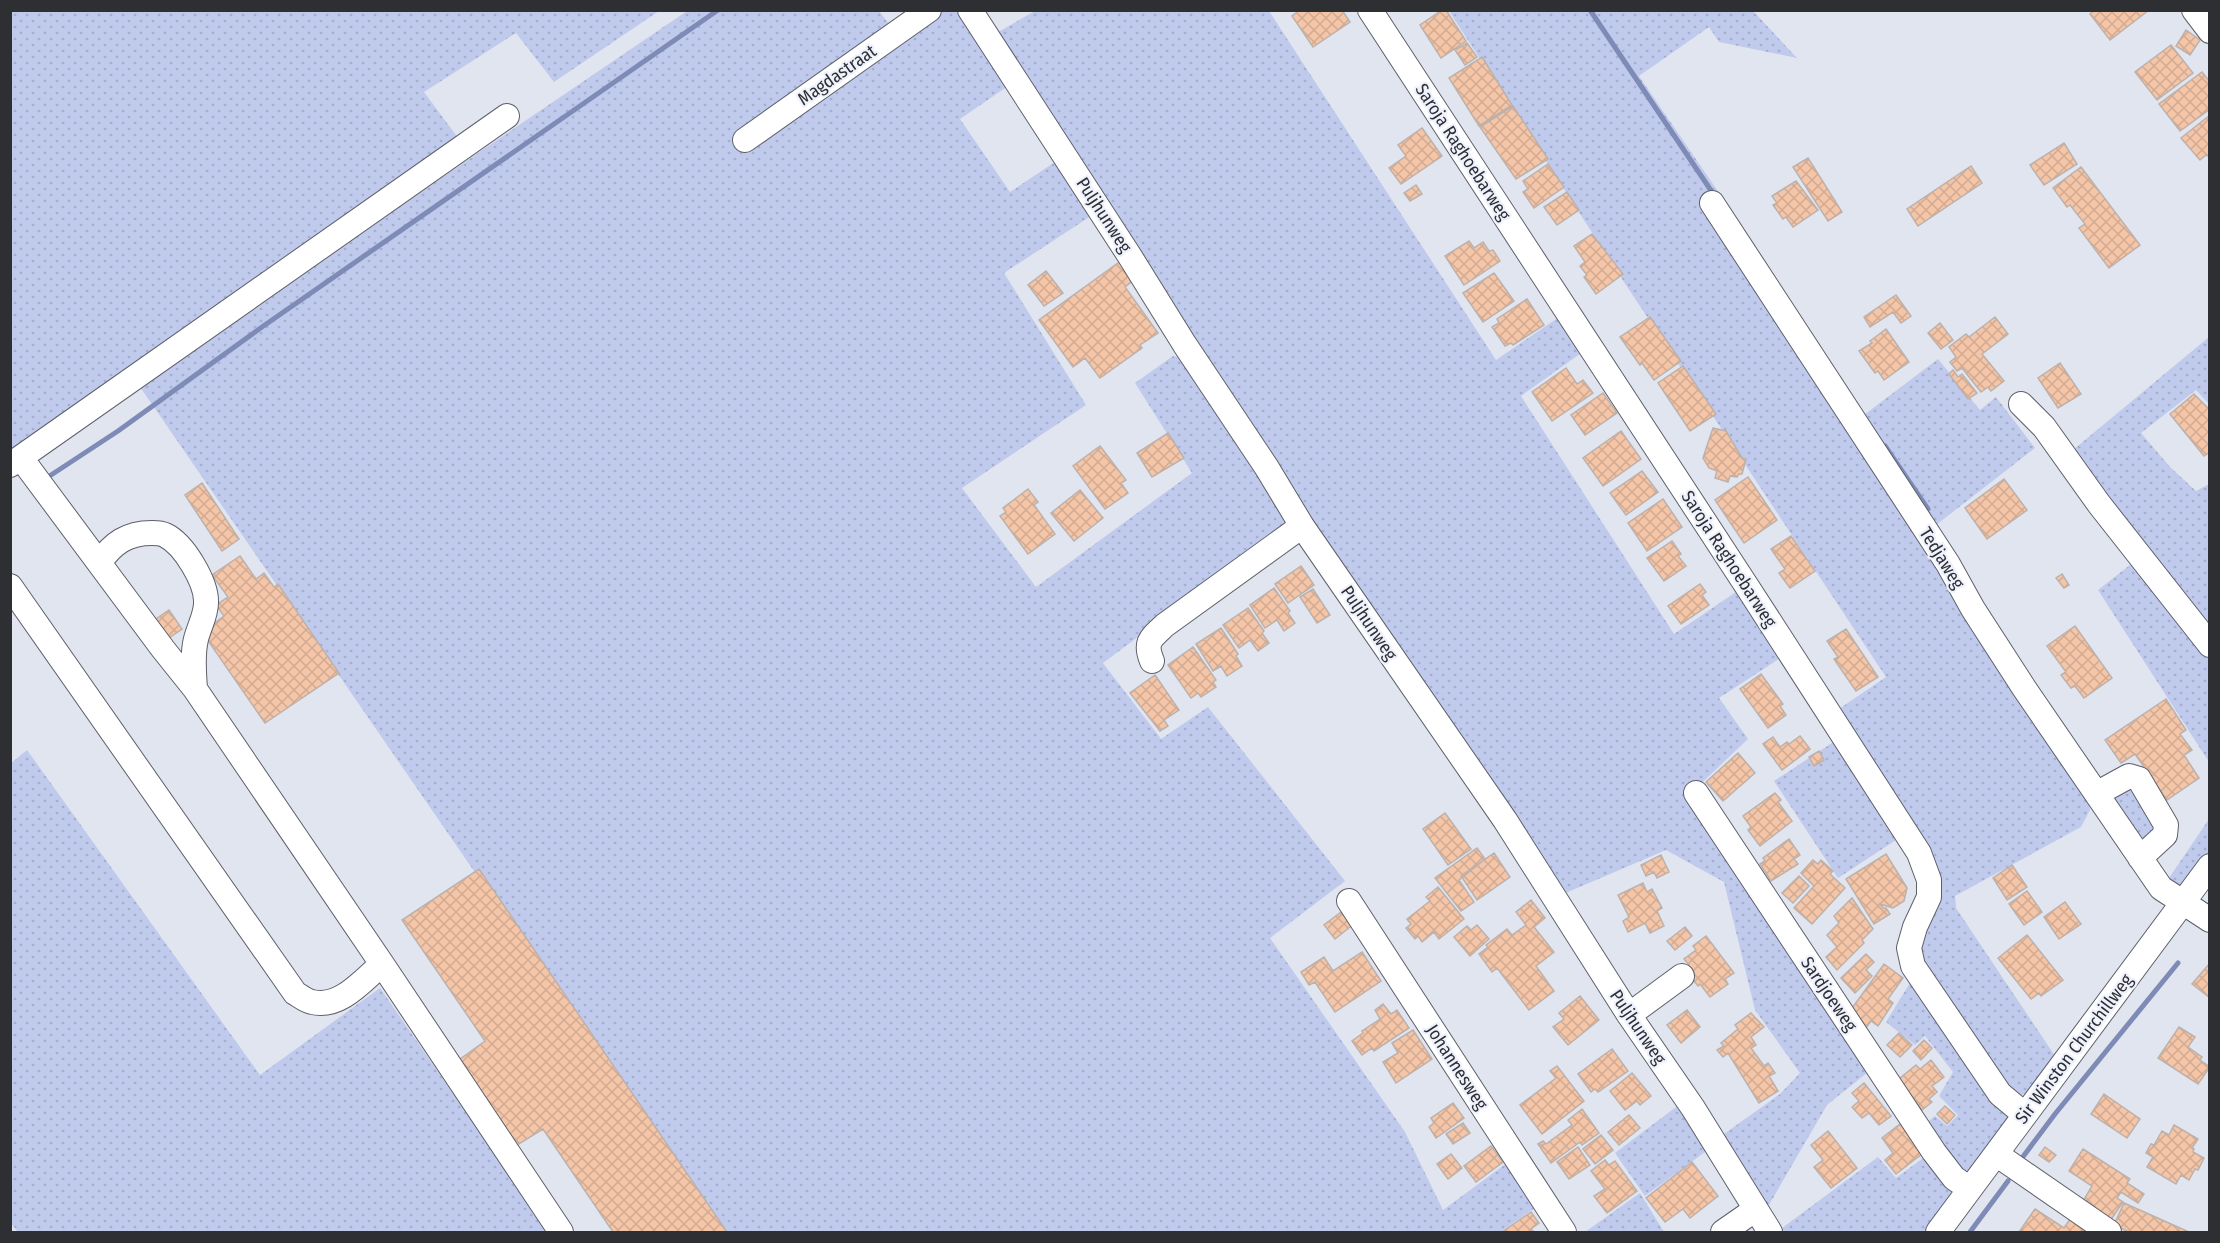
<svg xmlns="http://www.w3.org/2000/svg" width="2220" height="1243" font-family="'Fira Sans Condensed',sans-serif">
<style>
.grass{fill:url(#grass-dots)}
.lines{fill:none;stroke-linecap:round;stroke-linejoin:round}
.stream{stroke:#7e8bb6;stroke-width:5}
.building{fill:url(#building-cross-hatch);stroke:#bcb1ab;stroke-width:1.5}
.minor-casing{stroke:#5d606a;stroke-width:26}
.minor{stroke:#fff;stroke-width:24}
.labels{text-anchor:middle;stroke-width:4.5;stroke-linejoin:round;paint-order:stroke}
.street-label{font-size:18px;fill:#2e2f33;stroke:#eff2fd}
</style>
<defs>
<pattern id="grass-dots" width="8" height="8" patternUnits="userSpaceOnUse" patternTransform="scale(1.5)"><rect width="8" height="8" fill="#c0caec"/><path d="M2 2h.1M6 6h.1" fill="none" stroke="#a5aecb" stroke-width="1.8" stroke-linecap="round"/></pattern>
<pattern id="building-cross-hatch" width="8" height="8" patternUnits="userSpaceOnUse" patternTransform="scale(1.5)"><rect width="8" height="8" fill="#f5c5a8"/><path d="M0 0l8 8M0 8l8-8" fill="none" stroke="#d2aa91"/></pattern>
</defs>
<rect width="100%" height="100%" fill="#e1e5f0"/>
<!-- grass -->
<path class="grass" d="M11,11H659L554,82L516,33L424,92L458,138L11,452Z
M687,11H879L899,37L938,11H959L1011,84L960,119L1010,192L1061,158L1097,212L1004,273L1086,405L962,488L1036,587L1192,473L1135,383L1173,356L1181,358L1291,523L1103,663L1161,739L1208,707L1345,881L1270,938L1405,1132L1443,1210L1507,1163L1539,1205L1500,1232H723L138,384Z
M1035,11H1269L1496,360L1559,317L1584,351L1521,396L1674,634L1739,590L1785,655L1719,698L1748,739L1690,794L1873,1068L1827,1105L1766,1210L1717,1139L1780,1094L1800,1073L1755,1010L1724,882L1666,850L1561,895L1293,499L993,35Z
M1449,11H1753L1797,58L1719,42L1709,27L1639,76L1728,206L1860,418L1938,359L1980,410L1996,397L2035,448L1936,525L2086,790L2090,810L2081,827L1955,896L1956,908L2055,1056L2027,1093L2015,1097L1916,955L1935,905L1836,711L1886,677L1624,282Z
M2209,337V404L2196,390L2141,433L2170,467L2196,491L2209,484V638L2067,455Z
M2135,561L2209,653V762L2098,590Z
M1835,741L1899,838L1838,878L1774,781Z
M27,750L260,1075L380,988L549,1232H18L10,1222V764Z
M2132,784L2158,828L2145,844L2108,794Z
M2209,819V852L2188,884L2183,887L2165,884Z
M1913,978L2009,1118L1967,1175L1962,1177L1927,1122L1935,1116L1947,1126L1958,1115L1939,1096L1953,1072L1925,1036L1915,1045L1886,1022Z
M1680,1104L1709,1149L1645,1196L1615,1153Z
M1930,1153L1955,1192L1926,1232H1779L1778,1231L1878,1157L1896,1178Z
M1640,1193L1664,1232H1585Z"/>
<g class="lines">
<!-- stream -->
<path class="stream" d="M1590,10L1714,195
M1885,446L1928,509
M45,479L118,431L262,327L718,10
M2022,1158L2055,1114L2178,963
M1970,1232L2008,1181"/>
</g>
<!-- building -->
<path class="building" d="M1300,10H1342L1350,22L1313,47L1292,16Z
M1442,10H1446L1466,41L1441,58L1420,25Z
M2095,10H2149L2110,40L2090,14Z
M2186,30L2200,40L2190,55L2176,46Z
M1467,43L1477,57L1465,65L1455,50Z
M2171,45L2193,73L2157,100L2135,72Z
M1482,57L1512,105L1479,126L1449,78Z
M2202,72L2210,82V109L2180,131L2159,104Z
M1513,106L1548,159L1516,179L1480,127Z
M2210,115V157L2206,155L2200,160L2181,138Z
M1422,128L1442,156L1401,184L1389,168L1406,156L1398,145Z
M2064,143L2077,164L2044,185L2030,165Z
M1808,158L1842,212L1828,221L1793,167Z
M1548,164L1564,187L1534,208L1523,192L1528,189L1523,181Z
M1971,166L1982,183L1918,226L1907,209Z
M2081,167L2140,245L2109,268L2079,228L2085,224L2070,205L2067,207L2053,188Z
M1796,181L1818,210L1793,227L1786,217L1783,219L1773,205L1777,203L1772,196Z
M1416,185L1422,194L1410,201L1404,193Z
M1567,192L1579,210L1557,225L1544,207Z
M1592,234L1623,274L1596,294L1584,277L1587,275L1580,266L1585,262L1574,246Z
M1469,241L1474,248L1483,242L1489,251L1493,250L1500,261L1464,285L1445,256Z
M1122,260L1135,279L1125,287L1158,333L1140,345L1142,348L1100,378L1085,358L1073,367L1039,320Z
M1046,271L1063,293L1044,306L1028,285Z
M1494,273L1514,301L1483,322L1463,293Z
M1896,295L1911,316L1901,323L1893,312L1870,327L1864,317Z
M1527,299L1544,325L1513,345L1511,343L1505,346L1492,327L1499,323L1497,319Z
M1650,317L1681,361L1654,380L1642,363L1640,365L1620,337Z
M1995,317L2008,334L1982,354L2004,381L1991,391L1988,387L1981,392L1962,368L1957,371L1950,362L1956,357L1949,347L1966,334L1969,337Z
M1940,323L1953,340L1941,349L1928,333Z
M1886,329L1909,362L1884,380L1878,371L1875,373L1859,351L1872,343L1870,341Z
M2060,363L2081,394L2058,408L2038,378Z
M1683,366L1716,414L1690,431L1658,383Z
M1566,368L1577,384L1583,380L1593,393L1552,421L1532,392Z
M1953,370L1958,377L1962,374L1977,393L1968,399L1949,374Z
M1603,393L1617,413L1585,435L1571,415Z
M2194,394L2210,410V452L2204,456L2170,414Z
M1713,428L1726,431L1742,458L1746,459L1742,474H1739L1737,477L1730,476L1728,482L1715,478L1717,471L1709,468L1703,458Z
M1621,431L1641,459L1603,486L1583,458Z
M1168,433L1184,458L1152,477L1137,453Z
M1100,446L1126,480L1121,483L1128,493L1105,509L1073,466Z
M1642,471L1658,492L1626,515L1610,493Z
M1748,477L1777,520L1744,543L1715,500Z
M2004,479L2027,510L1987,539L1965,508Z
M202,483L239,539L222,551L185,495Z
M1028,489L1038,502L1034,505L1055,534L1028,554L1000,516L1006,512L1003,508Z
M1080,490L1103,518L1074,541L1051,513Z
M1663,499L1682,527L1647,551L1628,523Z
M1791,536L1815,571L1790,588L1779,573L1785,569L1771,549Z
M1672,541L1681,554L1678,556L1686,566L1664,581L1647,558Z
M240,556L256,579L264,573L274,587L278,584L339,673L265,723L202,632L224,616L216,605L228,597L212,575Z
M1301,566L1314,585L1288,603L1275,584Z
M2062,574L2069,585L2064,588L2056,578Z
M1700,584L1706,592L1702,595L1709,605L1681,624L1668,606Z
M1274,588L1290,611L1288,613L1295,623L1284,631L1277,620L1265,628L1250,605Z
M1313,589L1330,615L1317,623L1300,597Z
M1248,608L1264,631L1262,633L1269,643L1258,651L1250,640L1239,648L1223,625Z
M169,610L182,629L166,640L153,621Z
M2075,626L2112,678L2084,698L2075,686L2071,688L2061,675L2066,672L2047,646Z
M1221,628L1238,654L1236,656L1242,666L1227,676L1221,666L1213,671L1196,644Z
M1846,629L1878,677L1856,691L1834,659L1838,657L1827,641Z
M1193,647L1216,680L1213,682L1216,687L1201,697L1198,693L1191,698L1168,665Z
M1761,674L1783,704L1780,706L1786,715L1768,728L1740,689Z
M1155,675L1179,710L1164,720L1168,726L1160,731L1130,693Z
M2166,699L2186,730L2180,734L2192,750L2184,755L2199,778L2167,800L2135,754L2121,763L2105,740Z
M1800,736L1810,749L1782,770L1763,744L1773,737L1780,747L1787,742L1789,744Z
M1819,751L1824,760L1814,766L1809,757Z
M1738,753L1755,773L1723,801L1706,782Z
M1775,793L1781,800L1778,802L1792,821L1760,846L1748,830L1751,827L1743,816Z
M1445,813L1471,849L1448,865L1423,829Z
M1789,839L1800,855L1794,859L1798,864L1771,881L1760,864L1765,861L1763,858Z
M1477,848L1485,859L1459,880L1474,902L1461,911L1435,878Z
M1494,853L1510,877L1477,900L1461,876Z
M1886,854L1907,888L1904,901L1893,908L1880,904L1883,908H1886L1890,914L1874,924L1846,879Z
M1661,855L1669,872L1657,878L1654,872L1646,876L1641,865Z
M1813,860L1818,864L1821,860L1833,871L1830,874L1845,888L1812,924L1794,908L1814,886L1801,873Z
M2012,865L2027,887L2007,900L1993,878Z
M479,869L727,1232H613L543,1129L509,1150L452,1065L485,1041L402,920Z
M1799,876L1809,886L1793,903L1782,893Z
M1643,883L1647,892L1652,889L1662,908L1657,911L1664,926L1650,933L1645,923L1628,932L1623,921L1629,917L1618,895Z
M1438,887L1464,919L1439,939L1434,932L1422,942L1418,936L1415,939L1406,928L1411,924L1407,919L1430,901L1426,897Z
M2027,891L2042,912L2024,925L2009,904Z
M1852,898L1873,929L1862,940L1864,943L1837,970L1826,957L1837,947L1827,935L1839,923L1834,916Z
M1531,900L1545,918L1534,927L1554,952L1536,966L1554,991L1529,1010L1497,968L1492,972L1479,954L1488,947L1486,945L1507,929L1512,935L1526,925L1516,912Z
M2065,902L2081,924L2059,939L2044,917Z
M1341,912L1343,915L1346,912L1355,923L1335,939L1324,925Z
M1477,925L1489,939L1470,956L1454,937L1467,926L1471,930Z
M1685,927L1692,936L1675,950L1667,941Z
M2027,935L2063,980L2041,996L2039,993L2031,999L1998,958Z
M1706,936L1734,973L1725,979L1728,984L1710,997L1700,984L1698,986L1684,969L1689,965L1684,959L1696,950L1693,946Z
M1362,952L1381,981L1335,1012L1315,982L1309,985L1301,972L1324,957L1333,971Z
M1866,954L1874,962L1866,970L1872,976L1855,993L1841,978Z
M2210,963V998L2192,984Z
M1884,964L1903,978L1888,999L1893,1003L1878,1026L1871,1021L1865,1029L1850,1011Z
M1580,996L1599,1020L1568,1045L1553,1027L1564,1019L1559,1013Z
M1383,1004L1391,1014L1397,1010L1409,1028L1374,1051L1372,1048L1362,1055L1352,1041L1363,1033L1362,1031L1380,1019L1375,1010Z
M1687,1010L1700,1027L1681,1043L1667,1025Z
M1751,1013L1764,1027L1751,1037L1756,1045L1751,1048L1764,1066L1768,1063L1775,1073L1769,1076L1778,1091L1759,1103L1728,1053L1723,1057L1717,1050L1724,1046L1721,1043L1738,1029L1735,1025Z
M2179,1027L2195,1037L2188,1047L2202,1057L2200,1060L2210,1067L2198,1084L2158,1058Z
M1413,1030L1432,1059L1396,1083L1383,1062L1398,1053L1392,1043Z
M1899,1033L1912,1045L1900,1057L1887,1045Z
M1924,1040L1932,1048L1921,1060L1913,1051Z
M1612,1049L1628,1071L1598,1092L1595,1089L1591,1092L1578,1074Z
M1931,1060L1944,1077L1932,1086L1937,1092L1929,1099L1932,1102L1922,1110L1899,1079L1916,1065L1920,1069Z
M1557,1066L1584,1101L1542,1134L1520,1105L1556,1078L1550,1071Z
M1632,1073L1651,1096L1640,1105L1637,1101L1625,1110L1610,1091Z
M1864,1083L1891,1116L1879,1125L1869,1113L1862,1118L1852,1107L1859,1101L1852,1093Z
M2104,1094L2140,1119L2127,1138L2091,1114Z
M1453,1103L1464,1118L1436,1138L1429,1127L1434,1123L1431,1118Z
M1945,1106L1955,1115L1947,1124L1937,1114Z
M1582,1109L1599,1133L1582,1145L1580,1142L1551,1163L1538,1144L1543,1141L1546,1144L1572,1125L1568,1120Z
M1629,1115L1640,1128L1619,1145L1608,1132Z
M1463,1123L1470,1133L1453,1144L1446,1134Z
M1900,1124L1923,1153L1896,1174L1885,1160L1893,1153L1882,1138Z
M2174,1125L2198,1139L2192,1148L2194,1149L2193,1152L2204,1158L2198,1170L2195,1169L2189,1180L2181,1175L2176,1184L2147,1167L2153,1157L2146,1153L2151,1144L2154,1145L2162,1131L2169,1135Z
M1828,1131L1857,1168L1831,1188L1814,1167L1823,1160L1811,1145Z
M1601,1135L1613,1150L1595,1164L1583,1149Z
M1491,1146L1503,1162L1476,1182L1464,1166Z
M1578,1147L1590,1165L1569,1179L1557,1162Z
M2045,1147L2056,1155L2049,1162L2039,1155Z
M2083,1149L2130,1179L2127,1183L2144,1194L2138,1203L2121,1192L2117,1198L2123,1202L2110,1221L2082,1203L2092,1186L2069,1171Z
M1451,1154L1462,1168L1448,1179L1437,1164Z
M1605,1160L1609,1165L1615,1161L1637,1191L1607,1213L1594,1196L1605,1189L1591,1171Z
M1692,1162L1718,1196L1690,1218L1683,1209L1665,1222L1646,1198Z
M2124,1203L2189,1232H2129L2114,1225Z
M2035,1209L2064,1228L2070,1219L2086,1230L2084,1232H2019Z
M1531,1212L1539,1223L1531,1229L1534,1232H1502Z"/>
<g class="lines">
<defs>
<path id="minor" d="M970,10L1129,255L1185,345L1267,468L1302,526L1505,820L1629,1015L1693,1108L1770,1232
M1370,10L1748,588L1919,853L1929,880V897L1915,927L1909,948L1913,966L2000,1094L2024,1114
M2194,10L2210,31
M745,140L929,10
M1712,203L1948,564L1973,609L2024,688L2161,888L2210,920
M2021,404L2044,427L2099,504L2210,645
M21,458L163,649L195,689L382,964L561,1232
M10,465L507,116
M99,563C113,543 127,533 152,533C156,533 161,533 165,535C184,544 207,583 206,603C206,615 199,627 196,639C192,655 194,673 195,689
M10,586L295,993C300,996 306,1001 312,1002C340,1009 363,980 382,964
M1152,661C1144,642 1151,638 1165,625L1302,526
M1696,793L1934,1152L1954,1178L1970,1189
M2098,793L2129,776L2139,779L2166,825L2165,835L2140,858
M1349,901L1564,1232
M1629,1015L1682,976
M1996,1154L2109,1232
M1723,1232L1756,1209
M1938,1232L2210,866"/>
</defs>
<!-- minor casing -->
<use href="#minor" class="minor-casing"/>
<!-- minor -->
<use href="#minor" class="minor"/>
</g>
<g class="labels">
<!-- street labels -->
<g class="street-label">
<text transform="translate(837 75) rotate(-35)" y="6">Magdastraat</text>
<text transform="translate(1463 152) rotate(57)" y="6">Saroja Raghoebarweg</text>
<text transform="translate(1104 215) rotate(57)" y="6">Puljhunweg</text>
<text transform="translate(1942 558) rotate(58)" y="6">Tedjaweg</text>
<text transform="translate(1729 559) rotate(57)" y="6">Saroja Raghoebarweg</text>
<text transform="translate(1369 623) rotate(56)" y="6">Puljhunweg</text>
<text transform="translate(1829 994) rotate(56)" y="6">Sardjoeweg</text>
<text transform="translate(1638 1027) rotate(56)" y="6">Puljhunweg</text>
<text transform="translate(2074 1049) rotate(-53)" y="6">Sir Winston Churchillweg</text>
<text transform="translate(1457 1067) rotate(57)" y="6">Johannesweg</text>
</g>
</g>
<!-- border -->
<rect width="2220" height="1243" fill="none" stroke="#2e2f33" stroke-width="24"/>
</svg>
